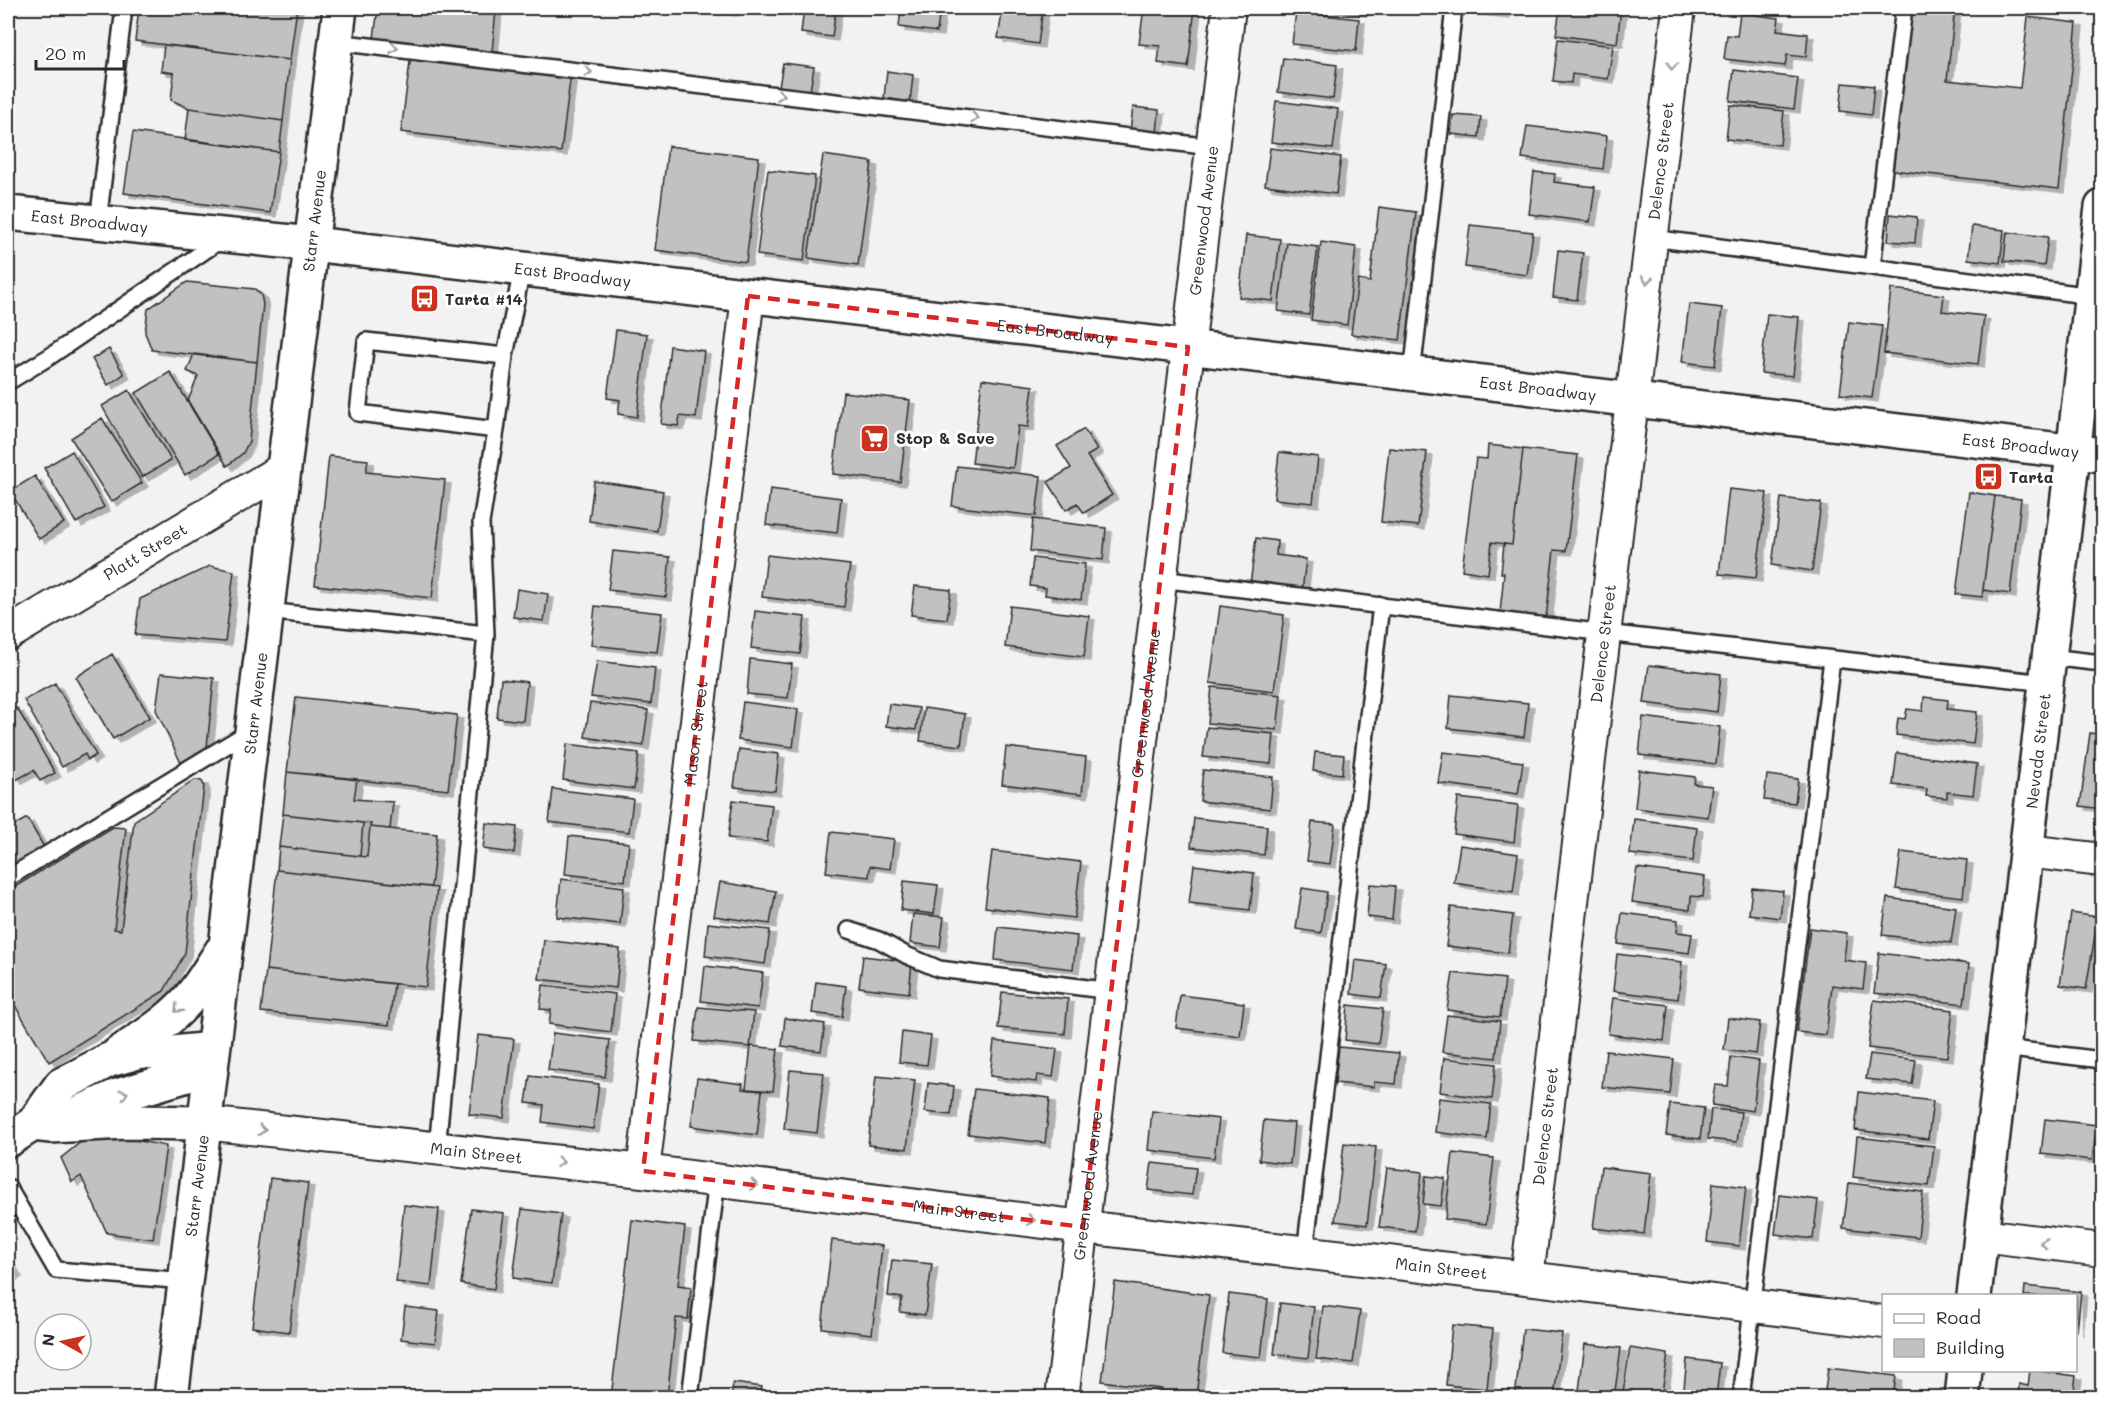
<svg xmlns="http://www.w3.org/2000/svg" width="2110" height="1405" font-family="Mali,sans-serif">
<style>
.building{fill:#c1c1c1;stroke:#2b2b2b;stroke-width:1.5;filter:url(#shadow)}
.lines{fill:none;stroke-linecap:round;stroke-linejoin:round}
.lane-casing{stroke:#2b2b2b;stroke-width:20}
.street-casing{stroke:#2b2b2b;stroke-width:36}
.secondary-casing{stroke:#2b2b2b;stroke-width:38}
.lane{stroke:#fff;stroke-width:15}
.street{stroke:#fff;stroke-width:32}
.secondary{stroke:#fff;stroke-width:33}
.oneway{stroke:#a0a0a0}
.marked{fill:none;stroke:#d62828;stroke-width:4.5;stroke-dasharray:12 8;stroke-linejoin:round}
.labels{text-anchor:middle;stroke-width:6;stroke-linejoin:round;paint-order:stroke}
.street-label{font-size:16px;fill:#2b2b2b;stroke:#fff}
.poi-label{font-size:16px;font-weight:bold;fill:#2b2b2b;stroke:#fff;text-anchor:start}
</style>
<defs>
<filter id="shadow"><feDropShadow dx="6" dy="4" stdDeviation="0" flood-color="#0004"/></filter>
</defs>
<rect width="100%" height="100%" fill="#f2f2f2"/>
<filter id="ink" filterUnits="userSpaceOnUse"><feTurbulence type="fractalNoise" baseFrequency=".0167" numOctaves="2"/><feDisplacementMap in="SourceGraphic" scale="12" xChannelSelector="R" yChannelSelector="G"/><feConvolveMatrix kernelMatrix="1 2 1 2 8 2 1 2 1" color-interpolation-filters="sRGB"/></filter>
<g filter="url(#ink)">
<!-- building -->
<path class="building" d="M139,8H297L290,60L135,41Z
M378,8H403L436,12V8H473L496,10L492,52L374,38Z
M698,8H732L731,12Z
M804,8H836L832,37L801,33Z
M901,8H940L937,32L899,27Z
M1003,8H1043L1038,44L998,38Z
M1144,8H1195L1188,67L1158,63L1160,46L1139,44Z
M1323,8H1362V12Z
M1466,8H1505L1504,14L1465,10Z
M1560,8H1621L1617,43L1556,35Z
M1912,8H1955L1947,80L2020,88L2028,17L2077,23L2059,189L1893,170Z
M1296,12L1359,19L1356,51L1292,44Z
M1740,13L1779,18L1777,30L1808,34L1806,57L1787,55L1785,66L1724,59L1727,35L1737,36Z
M1558,39L1613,46L1608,79L1572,74L1571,83L1553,81Z
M164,45L290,60L283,121L189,108L171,100L174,73L161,71Z
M411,54L571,73L561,152L401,132Z
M1283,58L1337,65L1333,99L1278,92Z
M783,63L814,67L810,91L779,87Z
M1734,70L1798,78L1794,109L1730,101Z
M887,71L913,75L910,102L884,98Z
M1843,83L1874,86L1871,115L1840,111Z
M1276,101L1338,109L1333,149L1271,142Z
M1730,105L1784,111L1780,145L1726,139Z
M1133,107L1159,110L1157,134L1130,131Z
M189,108L283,121L279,152L185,140Z
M1453,115L1481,117L1479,137L1451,134Z
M1527,126L1607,136L1603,169L1522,158Z
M133,132L279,152L270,213L124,193Z
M668,146L759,157L746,262L655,250Z
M1270,148L1341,157L1336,194L1265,185Z
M823,155L872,162L858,265L808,258Z
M768,170L815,176L804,261L757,255Z
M1534,172L1555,174L1554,182L1595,187L1590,222L1529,214Z
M1379,207L1416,212L1400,340L1351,334L1358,280L1370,282Z
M1890,214L1917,217L1915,243L1888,241Z
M1470,225L1533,232L1527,275L1465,267Z
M1972,226L2004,230L2000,263L1968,259Z
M2007,232L2048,237L2044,266L2004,261Z
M1246,235L1280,239L1273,301L1239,297Z
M1321,242L1356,247L1347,325L1311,320Z
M1287,243L1318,247L1309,315L1278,311Z
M1558,250L1583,253L1577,300L1553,297Z
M187,282L255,289L261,295L263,304L257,362L152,350L145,333L148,309Z
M1891,289L1944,295L1942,311L1984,316L1978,364L1884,353Z
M1689,304L1722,308L1715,366L1682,362Z
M1767,314L1799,317L1793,376L1761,373Z
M1849,322L1882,326L1872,398L1840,394Z
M616,330L647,334L637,417L618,414L620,400L607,398Z
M670,346L704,351L696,418L680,416L678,426L661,424Z
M109,349L124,374L108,385L92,359Z
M194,354L257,362L249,441L243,453L227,466L188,401L198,376L187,371Z
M170,372L219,454L185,475L136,393Z
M982,379L1033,386L1028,427L1018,426L1013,468L972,463Z
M129,390L171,460L142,477L102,406Z
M843,392L910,400L900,482L833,474Z
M102,418L142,483L111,502L71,438Z
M1084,429L1097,450L1087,456L1112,495L1084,513L1077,503L1066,510L1048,482L1071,468L1057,446Z
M1488,445L1523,449L1512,545L1492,542L1488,574L1462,570L1476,458L1487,459Z
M1389,448L1427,452L1418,526L1381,522Z
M1523,449L1578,455L1566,551L1554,550L1546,618L1500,613L1504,573H1501L1504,544L1512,545Z
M72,451L104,507L76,523L44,468Z
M1279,452L1318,457L1313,503L1274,499Z
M329,456L368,460L366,472L445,480L432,598L315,585Z
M957,466L1041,476L1036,516L952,506Z
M35,476L64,523L39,539L10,491Z
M594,481L663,491L657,531L589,521Z
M770,489L841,498L837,533L766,525Z
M1729,489L1767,493L1756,578L1719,574Z
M1969,492L1995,496L1982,597L1956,594Z
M1995,496L2021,499L2010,594L1983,590Z
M1781,498L1821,503L1812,571L1772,565Z
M1033,519L1106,528L1103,560L1030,551Z
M1256,538L1277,541L1276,555L1306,559L1302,591L1250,585Z
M613,551L670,557L666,597L608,590Z
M767,555L850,565L844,607L762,597Z
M1033,558L1085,564L1081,600L1045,595L1046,588L1030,586Z
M210,566L234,571L225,642L135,635L140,599Z
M915,586L951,590L947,619L911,615Z
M517,589L548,594L544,621L513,617Z
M595,606L662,613L657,652L591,645Z
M1010,606L1089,616L1084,657L1005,647Z
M1220,606L1284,615L1274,691L1210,683Z
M755,611L805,617L800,654L751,648Z
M112,654L150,717L113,739L76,677Z
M750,659L792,664L788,698L747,694Z
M597,661L655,668L651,704L591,697Z
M1649,665L1721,674L1717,712L1644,703Z
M161,673L214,678L207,747L181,763L156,710Z
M501,679L527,682L523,721L497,718Z
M55,683L96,755L88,760L85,754L62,767L24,700Z
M1212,687L1281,695L1277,730L1208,723Z
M1451,695L1528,703L1524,737L1448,728Z
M296,697L457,715L448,790L287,772Z
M1924,697L1948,700L1947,709L1977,712L1973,744L1896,735L1898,718L1905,719L1907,709L1923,711Z
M743,702L798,709L793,747L738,740Z
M590,703L648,710L643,746L585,737Z
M889,704L919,708L916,730L886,726Z
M17,708L55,773L40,781L34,770L16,780L8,765V714Z
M924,708L965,714L961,746L920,741Z
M1643,717L1720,727L1716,764L1639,755Z
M1207,727L1274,734L1271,764L1203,757Z
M2090,733L2102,735V809L2080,806Z
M567,744L639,753L634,789L563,780Z
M1006,747L1086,757L1082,794L1002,784Z
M739,749L779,754L775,791L734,787Z
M1315,752L1344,755L1342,774L1313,771Z
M1443,752L1523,762L1518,794L1438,783Z
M1897,753L1977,764L1973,795L1947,792V798L1926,796L1927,789L1893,785Z
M1203,770L1273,777L1270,809L1200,801Z
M1639,770L1695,777L1694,784L1712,786L1708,817L1635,808Z
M287,772L357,779L354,799L393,802L390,829L370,827L371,824L283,814Z
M1767,775L1798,779L1795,803L1764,800Z
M195,780L202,781L204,786L185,953L164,991L49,1062L8,994V891L113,827L126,828L114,929L121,930L134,821Z
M553,789L633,799L629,832L549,822Z
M1458,798L1518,805L1514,842L1454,834Z
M733,800L772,805L767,842L728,838Z
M283,814L363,823L360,856L279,847Z
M27,818L44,847L10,867L8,862V829Z
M1194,818L1267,826L1264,855L1191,847Z
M1634,819L1697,827L1693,861L1630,854Z
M1312,822L1335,824L1330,864L1307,861Z
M486,823L517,827L514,853L483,849Z
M370,827L437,834L431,887L277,870L279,847L367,857Z
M831,832L894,839L890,869L870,866L869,877L826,872Z
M569,836L629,843L625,881L565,874Z
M1460,845L1518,854L1513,892L1454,883Z
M992,851L1081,862L1074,918L985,907Z
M1901,852L1967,860L1963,897L1896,889Z
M1194,865L1254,873L1250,910L1189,903Z
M1637,868L1705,877L1703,897L1691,896L1690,910L1632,902Z
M277,870L437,888L426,987L266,970Z
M561,879L624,887L620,924L557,917Z
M904,881L938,885L934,914L901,910Z
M720,882L776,891L770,924L714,916Z
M1370,884L1395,886L1392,920L1367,917Z
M1302,888L1327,892L1321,933L1296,929Z
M1752,888L1783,891L1780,918L1749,914Z
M1887,898L1956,907L1951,943L1882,935Z
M1451,907L1513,915L1508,953L1446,946Z
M1622,913L1678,920L1677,932L1692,934L1689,953L1618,944Z
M2071,913L2098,917L2086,989L2060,985Z
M913,914L944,917L940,947L910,943Z
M708,923L770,930L765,964L705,956Z
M998,927L1077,936L1073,969L995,960Z
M1810,928L1847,933L1844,960L1866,963L1863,989L1832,985L1826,1035L1797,1032Z
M544,940L620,949L616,988L539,979Z
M1879,953L1969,964L1964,1004L1874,993Z
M1617,954L1682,962L1678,999L1613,991Z
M863,956L912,962L909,993L859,987Z
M1355,960L1386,964L1381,998L1351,994Z
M705,966L763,973L758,1008L701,1001Z
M266,970L394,984L389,1025L261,1012Z
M1453,973L1505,979L1500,1017L1447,1010Z
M816,982L846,986L842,1017L812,1013Z
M543,985L615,994L611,1032L549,1024L551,1010L540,1009Z
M1002,992L1068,999L1065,1034L998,1028Z
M1180,995L1244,1003L1240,1036L1176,1028Z
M1613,998L1668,1005L1664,1041L1608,1034Z
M1874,1000L1953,1010L1947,1057L1868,1048Z
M1348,1005L1383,1009L1378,1044L1345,1040Z
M698,1007L754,1012L750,1047L694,1041Z
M1447,1015L1500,1021L1496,1058L1442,1052Z
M785,1018L825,1024L821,1051L782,1046Z
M1728,1018L1760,1022L1756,1054L1724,1050Z
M902,1032L931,1036L927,1065L899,1062Z
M553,1033L610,1040L605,1077L548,1070Z
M478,1035L514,1039L504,1118L469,1114Z
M994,1041L1057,1049L1053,1077L1037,1075L1036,1082L990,1076Z
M751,1046L778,1049L773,1091L746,1089Z
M1339,1047L1399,1053L1396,1084L1374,1082V1087L1335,1083Z
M1606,1051L1674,1059L1670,1094L1602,1087Z
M1870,1054L1916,1060L1912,1084L1866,1079Z
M1731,1057L1759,1061L1753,1111L1712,1105L1715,1085L1728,1086Z
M1444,1058L1496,1064L1492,1099L1440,1092Z
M790,1070L824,1073L817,1133L784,1129Z
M530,1076L599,1084L593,1129L542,1122L544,1105L526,1103Z
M876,1076L915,1080L907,1149L868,1145Z
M697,1078L743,1084L742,1089L762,1091L757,1135L691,1126Z
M928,1083L954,1086L951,1115L925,1112Z
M974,1089L1050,1098L1045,1143L968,1134Z
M1859,1092L1933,1101L1928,1139L1855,1130Z
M1439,1098L1491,1104L1487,1139L1435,1132Z
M1670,1104L1704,1108L1700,1139L1666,1135Z
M1711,1109L1741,1112L1737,1142L1708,1139Z
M1152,1111L1219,1119L1214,1158L1148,1150Z
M2045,1119L2097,1125L2092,1160L2041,1154Z
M1264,1120L1294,1123L1290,1164L1259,1160Z
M93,1132L166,1146L153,1239L107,1233L81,1176L72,1182L61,1158Z
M1857,1137L1934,1146L1929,1186L1853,1177Z
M1344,1143L1376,1147L1367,1225L1335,1221Z
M1453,1153L1494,1158L1486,1224L1445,1219Z
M1152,1163L1196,1168L1192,1195L1148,1190Z
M1601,1167L1651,1173L1644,1234L1593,1228Z
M1387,1168L1422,1172L1415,1231L1379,1227Z
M1426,1176L1445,1178L1441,1206L1423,1204Z
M270,1178L308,1183L289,1332L252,1327Z
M1713,1183L1746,1187L1739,1246L1707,1242Z
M1849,1183L1923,1192L1918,1237L1843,1228Z
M1780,1195L1818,1200L1813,1239L1775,1234Z
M404,1205L439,1209L431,1286L396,1282Z
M471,1209L504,1213L494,1289L461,1284Z
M522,1209L561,1214L552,1283L513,1278Z
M632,1220L685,1227L678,1285L691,1287L688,1319L676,1318L667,1398H611Z
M832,1240L882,1246L872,1334L822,1328Z
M8,1259L16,1273L8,1278Z
M892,1260L932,1264L925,1315L900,1312L902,1298L888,1296Z
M1115,1282L1209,1295L1196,1396L1161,1391L1162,1389L1102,1381Z
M2025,1286L2081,1292L2077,1332L2076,1296H2024Z
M1229,1294L1268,1299L1261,1357L1222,1353Z
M1280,1303L1314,1307L1308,1358L1274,1354Z
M1323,1306L1360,1311L1353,1363L1316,1359Z
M405,1307L439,1311L435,1343L401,1339Z
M1452,1325L1493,1329L1487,1389L1446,1385Z
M1523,1329L1562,1333L1554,1398H1515Z
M1585,1344L1621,1348L1614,1398H1578Z
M1630,1348L1668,1354L1661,1398H1622Z
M1687,1359L1720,1363L1716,1398H1683Z
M1828,1368L1896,1376L1893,1398H1824Z
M2030,1370L2076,1376L2073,1398H2018L2019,1384L2028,1386Z
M733,1383L762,1387L760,1398H731Z"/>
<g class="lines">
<defs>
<path id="lane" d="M336,42L1212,147
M98,222L124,8
M1652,238L2092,296
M1872,267L1904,8
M1412,374L1454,8
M8,382L49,357L222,239
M496,430L358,413L366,341L505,356
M1160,579L1605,633L2046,683
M266,611L486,634
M2049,657L2102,663
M8,878L252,730
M849,930L879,940L906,955L939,969L1111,991
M2003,1048L2102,1060
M437,1149L486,634L481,523L496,430L505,356L522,269
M8,1187L56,1270L185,1281
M1305,1253L1381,605
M690,1398L717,1180
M1741,1398L1832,659"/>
<g id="street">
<path id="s1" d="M8,634L283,469"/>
<path d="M2026,851L2102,860"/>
<path id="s2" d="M204,1123L643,1171L1083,1227L1527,1278L1884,1322"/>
<path id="s3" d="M643,1171L748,296"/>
<path d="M1981,1235L2102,1250"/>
<path id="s4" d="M1527,1278L1679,8"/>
<path id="s5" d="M1062,1398L1229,8"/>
</g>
<g id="secondary">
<path id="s6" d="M8,213L312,244L2102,455"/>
<path d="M118,1054C139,1040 161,1027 179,1009C196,993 208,972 221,952"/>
<path d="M66,1119L117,1096L211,1068"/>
<path d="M33,1124L51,1126L125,1122L204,1123"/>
<path d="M8,1140L33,1124L61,1085L109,1060L141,1051L173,1053L212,1049"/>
<path id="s7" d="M1974,1296L2102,207"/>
<path id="s8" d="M171,1398L340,8"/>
<path d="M1962,1398L1965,1370"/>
</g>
</defs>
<!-- lane casing -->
<use href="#lane" class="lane-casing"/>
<!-- street casing -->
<use href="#street" class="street-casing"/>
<!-- secondary casing -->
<use href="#secondary" class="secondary-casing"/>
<!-- lane -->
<use href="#lane" class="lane"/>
<!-- street -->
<use href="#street" class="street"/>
<!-- secondary -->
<use href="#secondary" class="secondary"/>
</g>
<!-- one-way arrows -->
<defs><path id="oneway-chevron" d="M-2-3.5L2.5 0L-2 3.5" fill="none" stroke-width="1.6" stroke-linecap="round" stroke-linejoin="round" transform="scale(1.5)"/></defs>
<g class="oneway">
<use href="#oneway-chevron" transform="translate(394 48) rotate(7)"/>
<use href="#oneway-chevron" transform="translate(1672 66) rotate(97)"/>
<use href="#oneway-chevron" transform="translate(588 72) rotate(7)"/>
<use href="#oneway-chevron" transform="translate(781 95) rotate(7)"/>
<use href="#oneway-chevron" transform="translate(975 118) rotate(7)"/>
<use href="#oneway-chevron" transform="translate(1647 280) rotate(97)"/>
<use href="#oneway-chevron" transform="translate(178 1009) rotate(136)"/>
<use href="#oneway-chevron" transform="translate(124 1094) rotate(-17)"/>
<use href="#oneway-chevron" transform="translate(262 1130) rotate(6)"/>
<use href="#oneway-chevron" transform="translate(560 1162) rotate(6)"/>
<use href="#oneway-chevron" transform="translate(754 1185) rotate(7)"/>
<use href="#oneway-chevron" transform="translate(1031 1220) rotate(7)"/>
<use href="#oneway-chevron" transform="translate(2044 1243) rotate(-173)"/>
</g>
</g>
<!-- marked area -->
<path class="marked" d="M748,296L1188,347L1083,1227L643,1171Z"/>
<!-- icons -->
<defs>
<symbol id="bus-square" viewBox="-11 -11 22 22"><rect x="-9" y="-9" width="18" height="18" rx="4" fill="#c8321e" stroke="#fff"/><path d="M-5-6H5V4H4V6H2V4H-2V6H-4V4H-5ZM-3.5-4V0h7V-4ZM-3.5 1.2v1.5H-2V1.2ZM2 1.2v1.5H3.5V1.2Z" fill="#fff"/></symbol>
<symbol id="supermarket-square" viewBox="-11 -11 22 22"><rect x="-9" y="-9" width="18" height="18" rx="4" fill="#c8321e" stroke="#fff"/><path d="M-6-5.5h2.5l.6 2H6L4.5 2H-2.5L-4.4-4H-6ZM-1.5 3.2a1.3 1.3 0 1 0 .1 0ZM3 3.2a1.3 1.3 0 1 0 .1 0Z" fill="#fff"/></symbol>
</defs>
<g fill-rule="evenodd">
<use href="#bus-square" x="408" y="282" width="33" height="33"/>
<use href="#supermarket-square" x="858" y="422" width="33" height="33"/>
<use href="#bus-square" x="1972" y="460" width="33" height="33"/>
</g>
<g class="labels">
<!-- street labels -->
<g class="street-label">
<text dy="6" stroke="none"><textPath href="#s4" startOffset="1125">Delence Street</textPath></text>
<text dy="6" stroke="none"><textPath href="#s8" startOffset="1186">Starr Avenue</textPath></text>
<text dy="6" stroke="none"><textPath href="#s5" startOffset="1186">Greenwood Avenue</textPath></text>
<text dy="6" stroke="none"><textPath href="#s6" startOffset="82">East Broadway</textPath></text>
<text dy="6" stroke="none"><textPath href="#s6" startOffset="568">East Broadway</textPath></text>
<text dy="6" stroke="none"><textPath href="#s6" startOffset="1054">East Broadway</textPath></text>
<text dy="6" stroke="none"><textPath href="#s6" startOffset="1540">East Broadway</textPath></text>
<text dy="6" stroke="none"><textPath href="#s6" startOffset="2026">East Broadway</textPath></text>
<text dy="6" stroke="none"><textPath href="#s1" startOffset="160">Platt Street</textPath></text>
<text dy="6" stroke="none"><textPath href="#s4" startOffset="639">Delence Street</textPath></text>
<text dy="6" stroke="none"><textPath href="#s8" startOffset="700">Starr Avenue</textPath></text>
<text dy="6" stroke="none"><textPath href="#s5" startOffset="700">Greenwood Avenue</textPath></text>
<text dy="6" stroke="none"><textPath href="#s3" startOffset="441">Mason Street</textPath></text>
<text dy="6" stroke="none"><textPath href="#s7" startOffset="549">Nevada Street</textPath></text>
<text dy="6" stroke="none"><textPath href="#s4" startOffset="153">Delence Street</textPath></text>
<text dy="6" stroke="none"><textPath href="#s2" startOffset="274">Main Street</textPath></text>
<text dy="6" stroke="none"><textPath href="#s8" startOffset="214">Starr Avenue</textPath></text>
<text dy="6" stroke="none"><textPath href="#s5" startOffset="214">Greenwood Avenue</textPath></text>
<text dy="6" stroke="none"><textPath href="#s2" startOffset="760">Main Street</textPath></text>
<text dy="6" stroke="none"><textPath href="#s2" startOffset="1246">Main Street</textPath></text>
</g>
<!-- poi labels -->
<g class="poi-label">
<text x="445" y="305">Tarta #14</text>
<text x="896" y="444">Stop &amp; Save</text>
<text x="2009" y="483">Tarta</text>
</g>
</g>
<!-- margin -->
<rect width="2110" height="1405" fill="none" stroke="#fff" stroke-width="30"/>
<rect x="15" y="15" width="2080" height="1375" fill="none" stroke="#2b2b2b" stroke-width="2" filter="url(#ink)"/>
<!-- legend -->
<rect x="1882" y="1294" width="195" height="78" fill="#ffffff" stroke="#aaaaaa" stroke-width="1.5"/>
<rect x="1894" y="1314" width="30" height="9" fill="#ffffff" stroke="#aaaaaa" stroke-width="1.5"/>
<text x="1936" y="1324" font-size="18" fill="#2b2b2b">Road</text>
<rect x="1894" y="1339" width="30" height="18" fill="#c1c1c1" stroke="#aaaaaa" stroke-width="1.5"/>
<text x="1936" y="1354" font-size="18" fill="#2b2b2b">Building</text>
<!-- north arrow -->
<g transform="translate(63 1342) rotate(278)"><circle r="28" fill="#ffffff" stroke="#aaaaaa" stroke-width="1.5"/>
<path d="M0-4.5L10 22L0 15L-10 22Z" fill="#c8321e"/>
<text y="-9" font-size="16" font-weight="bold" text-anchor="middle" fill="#2b2b2b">N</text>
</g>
<!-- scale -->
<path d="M36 60v9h88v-9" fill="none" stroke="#2b2b2b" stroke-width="3"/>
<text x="45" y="60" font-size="18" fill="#2b2b2b" stroke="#ffffff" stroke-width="4.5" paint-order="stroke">20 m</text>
</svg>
